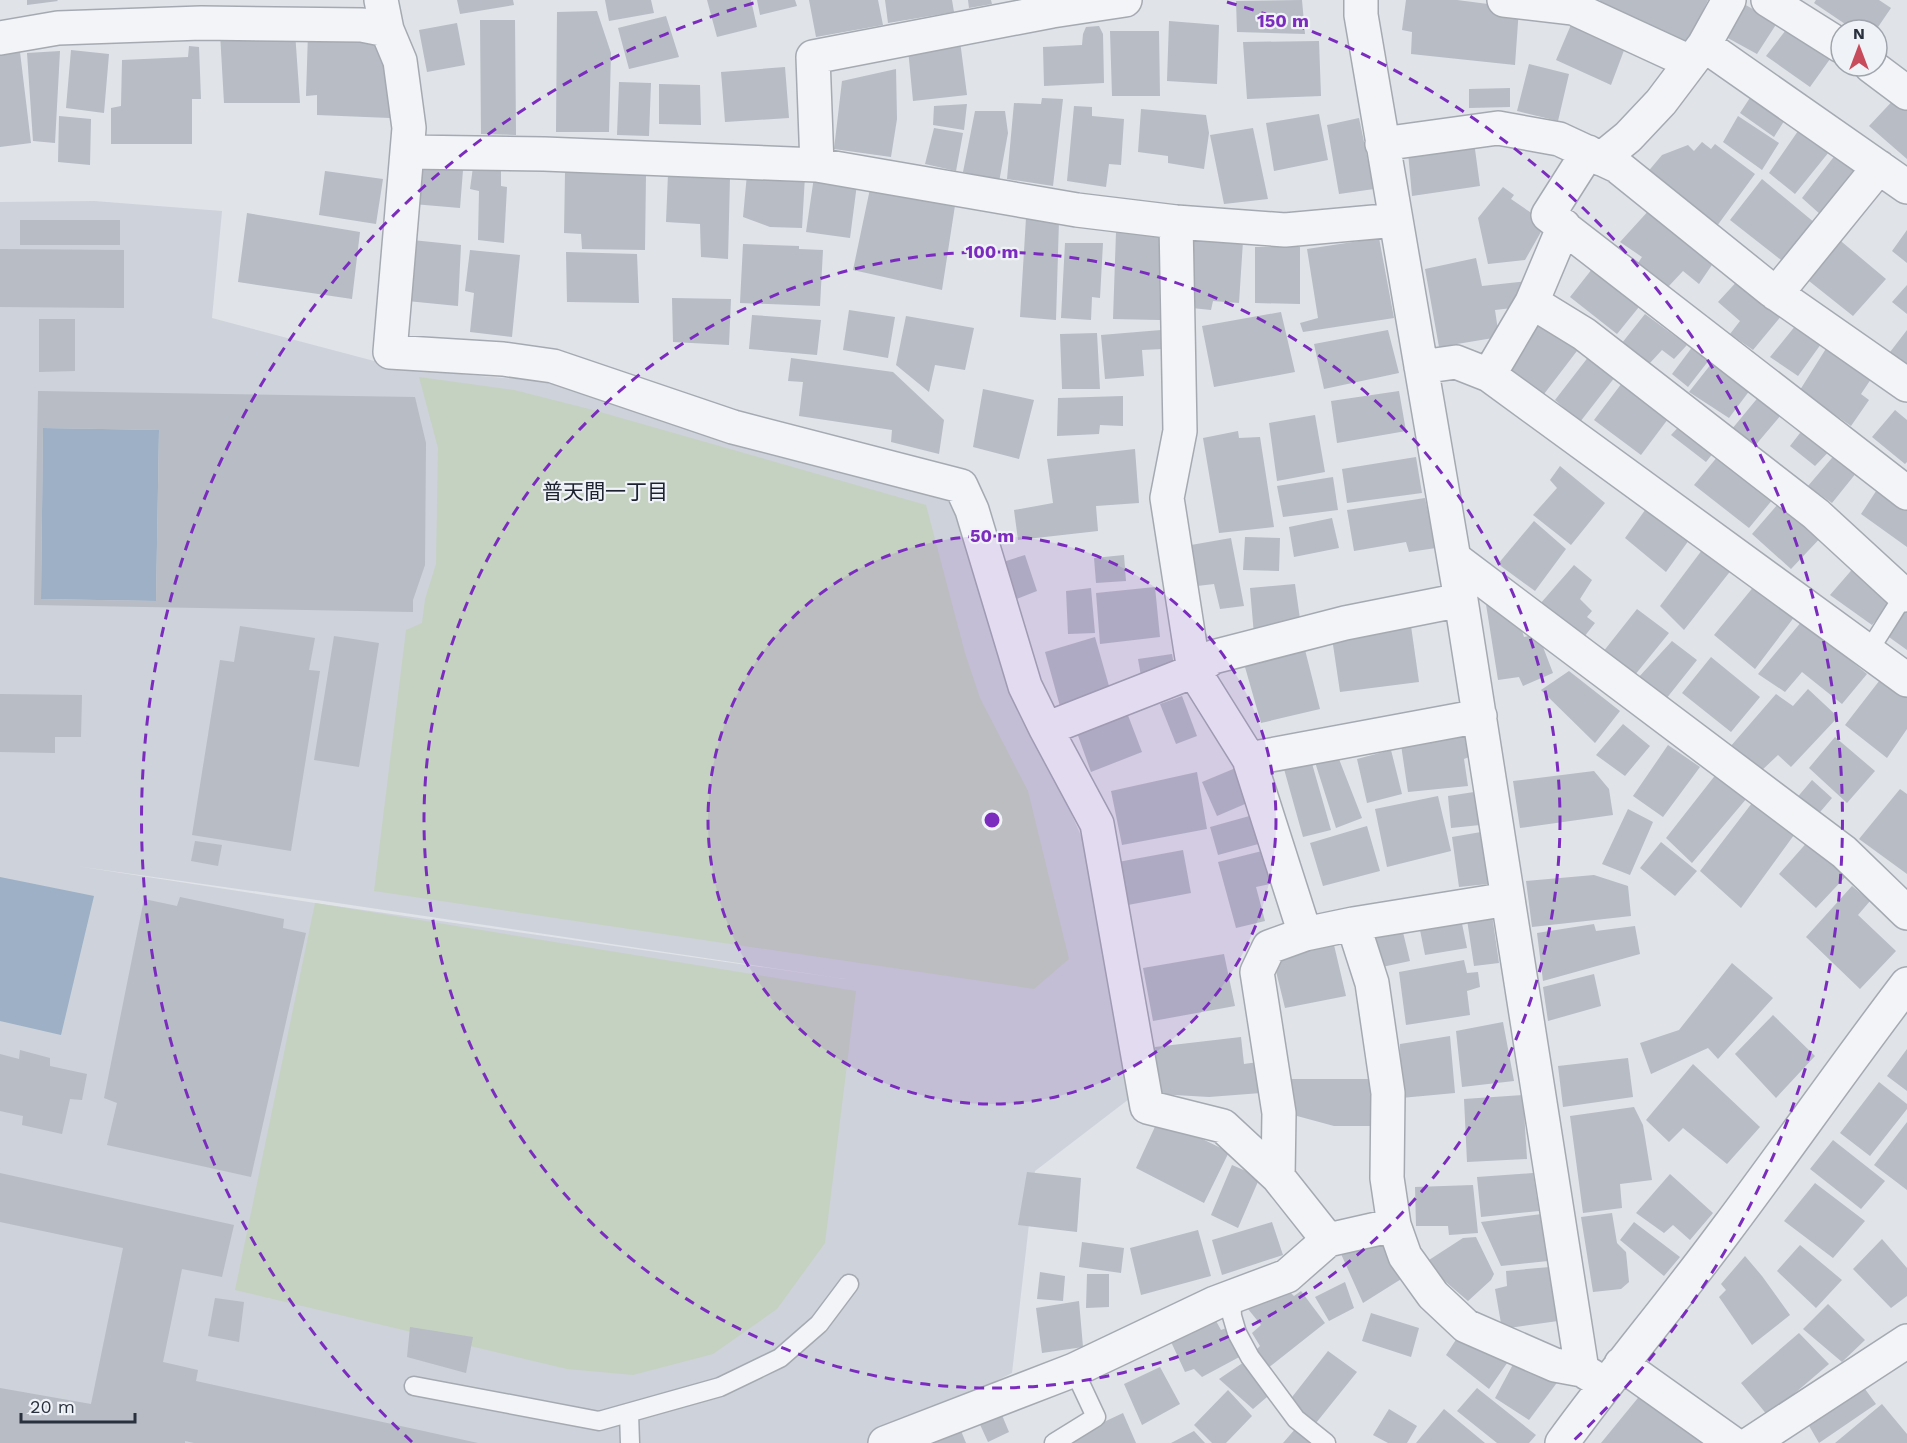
<svg xmlns="http://www.w3.org/2000/svg" width="1907" height="1443" font-family="'Work Sans','Noto Sans JP',sans-serif">
<style>
.built{fill:#ced2da;fill-rule:evenodd}
.green{fill:#c5d2c1}
.water{fill:#9db0c6}
.building{fill:#b7bcc5;fill-rule:evenodd}
.lines{fill:none;stroke-linecap:round;stroke-linejoin:round}
.lane-casing{stroke:#a5aab2;stroke-width:21}
.street-casing{stroke:#a5aab2;stroke-width:36}
.lane{stroke:#f2f4f7;stroke-width:18}
.street{stroke:#f2f4f7;stroke-width:33}
.ring{fill:none;stroke:#7b2cbf;stroke-width:3;stroke-dasharray:10 8}
.labels{text-anchor:middle;stroke-width:4.5;stroke-linejoin:round;paint-order:stroke}
.neighbourhood-label{font-size:21px;fill:#1c222f;stroke:#eff2f6}
.centre{fill:#7b2cbf;stroke:#eff2f6;stroke-width:3}
.ring-label{font-size:18px;text-anchor:middle;font-weight:bold;fill:#7b2cbf;stroke:#eff2f6;stroke-width:4.5;stroke-linejoin:round;paint-order:stroke}
</style>
<rect width="100%" height="100%" fill="#e0e3e8"/>
<!-- built -->
<path class="built" d="M94,201L222,211L212,318L378,362L469,375L574,384L953,497L1008,672L1082,838L1117,1018L1129,1099L1035,1171L1012,1373L872,1443H0V202ZM76,866L324,901L845,979L315,903Z"/>
<!-- green -->
<path class="green" d="M419,377L514,390L593,410L926,505L965,653L980,698L1028,791L1069,959L1034,989L374,891L406,630L422,623L425,599L436,564L438,448Z
M315,903L856,991L825,1243L777,1309L713,1354L633,1375L567,1369L235,1290Z"/>
<!-- water -->
<path class="water" d="M43,428L159,430L156,601L41,599Z
M0,877L94,896L61,1035L0,1021Z"/>
<!-- building -->
<path class="building" d="M27,0H57L58,1L27,5Z
M457,0H513L514,5L460,14Z
M605,0H651L654,13L609,21Z
M707,0H751L757,27L717,37Z
M757,0H795L797,6L760,15Z
M809,0H878L883,25L816,37Z
M885,0H952L954,12L888,23Z
M968,0H991L992,4L969,8Z
M1302,0L1305,34L1237,32L1236,1Z
M1406,0H1457L1519,8L1515,65L1411,54L1412,32L1402,30Z
M1600,0H1708L1687,45L1598,5Z
M1816,0H1879L1891,8L1876,30H1854L1814,3Z
M1744,4L1777,23L1757,54L1726,37Z
M597,11L611,53L609,132H556L557,12Z
M666,16L679,57L629,69L618,28Z
M480,20H515L516,135L481,134Z
M1573,20L1626,45L1611,85L1556,60Z
M1169,21L1219,25L1217,84L1167,81Z
M457,23L465,65L427,72L419,30Z
M1099,26L1103,34L1104,83L1044,86L1043,47L1082,45L1083,34L1086,27Z
M1789,26L1830,59L1810,87L1766,56Z
M1110,31H1159L1160,96H1112Z
M295,32L300,103H224L220,33Z
M308,33L372,34L388,48L390,118L317,115V95L306,96Z
M960,41L967,95L913,101L908,49Z
M1319,41L1321,96L1247,99L1243,42Z
M189,46L199,47L201,99H192V144H111V108L121,106L122,60L188,57Z
M71,50L109,54L104,113L66,108Z
M60,51L55,143L33,141L27,53Z
M20,52L31,143L0,147V55Z
M1529,64L1569,74L1558,121L1517,111Z
M785,67L789,118L725,122L721,72Z
M896,69L897,119L891,157L834,149L842,81Z
M619,82L651,83L649,136L617,135Z
M659,84L700,85L701,125L659,124Z
M1757,87L1791,110L1774,137L1740,113Z
M1510,88V107L1469,108V89Z
M1899,94L1907,100V159L1869,126Z
M1042,98L1063,99L1053,186L1007,179L1014,103L1041,104Z
M967,104L964,130L933,125L934,106Z
M1074,106L1092,107V116L1124,119L1121,165L1109,164L1106,187L1067,181Z
M1141,109L1206,115L1209,133L1204,169L1168,163V156L1138,152Z
M975,111H1005L1008,133L999,182L963,172Z
M1319,114L1328,160L1274,171L1266,123Z
M59,116L91,119L90,165L58,162Z
M1738,116L1779,143L1762,170L1723,142Z
M1359,118L1374,189L1339,194L1327,125Z
M1807,118L1837,142L1795,194L1769,173Z
M934,128L963,133L956,171L925,164Z
M1253,128L1268,199L1224,204L1210,135Z
M1474,142L1480,186L1412,196L1408,152Z
M1702,142L1711,149L1715,144L1755,174L1717,226L1646,174L1662,155L1688,145L1694,151Z
M1843,145L1872,169L1830,223L1802,198Z
M415,167L463,170L460,208L413,204Z
M473,167L501,169V186L507,187L504,243L478,240L479,191L470,189Z
M325,171L383,179L376,224L319,215Z
M565,172L646,174L645,250L582,249L581,234L564,233Z
M668,174L730,177L728,259L701,257L700,224L666,222Z
M747,174L805,176L802,228L770,227L743,217Z
M814,177L857,184L850,238L806,232Z
M1762,179L1821,228L1790,267L1730,220Z
M871,184L956,199L942,290L853,270Z
M1503,187L1514,195L1511,199L1546,223L1525,260L1488,264L1478,218Z
M1651,208L1716,259L1699,284L1683,271L1668,287L1638,263L1642,257L1620,242Z
M247,213L360,232L352,299L238,282Z
M1026,218L1059,220L1056,320L1020,317Z
M20,220H120V245H20Z
M1907,230V263L1892,251Z
M1116,232L1159,235L1160,320L1113,319Z
M1836,237L1886,279L1853,316L1804,277Z
M1193,238L1243,241L1239,303L1213,301L1211,310L1192,308Z
M1379,238L1394,318L1303,332L1300,323L1318,318L1307,249Z
M412,240L461,245L458,306L407,301Z
M1065,243H1103L1100,298L1092,297L1091,320L1061,318Z
M743,244L799,246V249L823,250L820,306L740,303Z
M1255,247H1300V304L1255,303Z
M0,249L124,250V308L0,307Z
M470,250L520,255L512,337L470,332L474,293L465,291Z
M566,252L637,254L639,303L567,302Z
M1476,258L1482,286L1528,281L1512,308L1495,310L1499,337L1439,347L1425,269Z
M1596,264L1643,302L1617,334L1570,297Z
M1741,277L1782,315L1753,350L1730,334L1740,321L1718,302Z
M1907,285V314L1892,302Z
M672,298L731,299L729,345L673,342Z
M849,310L895,317L888,358L843,350Z
M1281,312L1295,372L1214,387L1202,326Z
M1645,314L1687,345L1674,359L1662,350L1649,364L1622,343Z
M752,315L821,320L817,355L749,349Z
M906,316L974,328L965,370L935,365L929,392L896,365Z
M39,319H75V371L39,372Z
M1541,319L1580,347L1541,398L1504,368Z
M1796,325L1821,344L1798,376L1770,357Z
M1161,330L1163,349L1142,350L1144,376L1105,379L1101,335Z
M1388,330L1399,373L1324,389L1314,344Z
M1907,330V367L1887,356Z
M1097,333L1100,389H1062L1060,334Z
M1696,342L1713,355L1688,387L1672,374Z
M1596,347L1622,368L1580,422L1555,400Z
M1827,347L1871,379L1861,394L1869,400L1851,426L1800,390Z
M791,358L893,372L944,420L939,454L891,442L892,430L799,416L803,382L788,381Z
M1715,359L1753,386L1729,418L1689,392Z
M1625,379L1671,415L1641,455L1594,420Z
M983,389L1034,400L1019,459L973,447Z
M1765,389L1787,408L1748,454L1727,435Z
M38,391L415,397L426,443L425,565L413,600V612L34,605ZM43,428L159,430L156,601L41,599Z
M1399,391L1406,431L1337,443L1331,401Z
M1123,396V426L1100,425L1099,434L1057,436L1058,398Z
M1895,410L1907,420V462L1905,464L1872,437Z
M1315,415L1325,472L1277,481L1269,423Z
M1685,420L1718,447L1706,462L1671,435Z
M1810,420L1837,443L1815,466L1790,446Z
M1238,431L1239,438L1260,437L1274,527L1219,533L1203,438Z
M1843,445L1865,462L1832,503L1808,486Z
M1135,449L1139,503L1096,506L1098,531L1018,540L1014,510L1053,503L1047,459Z
M1723,450L1778,493L1749,528L1694,485Z
M1416,457L1422,493L1347,503L1342,469Z
M1560,466L1605,503L1571,545L1533,515L1557,488L1550,480Z
M1333,477L1338,510L1283,517L1277,486Z
M1884,479L1907,498V547L1861,514Z
M1785,496L1825,533L1791,569L1752,534Z
M1425,498L1436,548L1409,552L1406,542L1354,551L1347,510Z
M1648,506L1689,540L1666,572L1625,538Z
M1332,518L1339,548L1294,557L1289,527Z
M1534,521L1566,549L1535,591L1498,564Z
M1245,537L1280,538L1279,571L1243,570Z
M1231,538L1244,606L1220,609L1214,584L1197,586L1191,545Z
M1705,546L1732,569L1684,630L1660,606Z
M1025,555L1037,591L1014,600L1003,562Z
M1124,555L1126,581L1096,583L1094,558Z
M1574,565L1592,580L1580,599L1592,611L1587,617L1595,623L1584,637L1540,604Z
M1856,565L1896,597L1872,625L1830,595Z
M1295,584L1302,633L1254,635L1250,588Z
M1755,585L1795,616L1755,669L1714,635Z
M1155,587L1160,637L1100,644L1096,593Z
M1091,588L1095,633L1068,634L1066,591Z
M1485,598L1516,611L1524,637L1538,634L1553,673L1523,686L1519,677L1498,680Z
M1907,601V650L1882,632Z
M1637,609L1669,633L1630,681L1599,657Z
M1410,619L1419,682L1340,692L1332,638Z
M1802,621L1867,674L1842,704L1802,672L1785,692L1758,674Z
M240,626L315,638L309,670L320,671L291,851L192,835L220,660L234,662Z
M334,636L379,643L359,767L314,760Z
M1095,637L1111,693L1061,710L1045,652Z
M1302,638L1320,709L1261,723L1241,653Z
M1672,641L1697,660L1666,699L1637,679Z
M1172,654L1176,676L1142,682L1138,659Z
M1711,657L1760,697L1731,732L1682,693Z
M1569,671L1620,711L1595,743L1541,690Z
M1883,676L1907,693V729L1887,758L1845,725Z
M1808,689L1838,717L1791,767L1778,755L1760,772L1730,747L1776,694L1793,706Z
M0,694L82,695L81,737H55V753L0,752Z
M1182,696L1197,736L1176,744L1160,704Z
M1126,710L1142,752L1091,772L1076,730Z
M1623,724L1650,746L1625,776L1596,755Z
M1463,730L1469,757L1464,759L1468,786L1408,792L1400,738Z
M1835,737L1875,771L1847,803L1809,768Z
M1668,745L1700,767L1663,817L1633,796Z
M1391,750L1402,794L1367,803L1357,759Z
M1309,753L1331,830L1303,837L1284,769Z
M1337,754L1362,818L1336,828L1314,759Z
M1238,767L1252,801L1217,816L1202,782Z
M1594,771L1609,789L1613,815L1520,828L1513,781Z
M1197,772L1207,829L1122,845L1111,791Z
M1717,773L1747,798L1692,863L1666,838Z
M1812,780L1832,798L1815,818L1795,800Z
M1900,789L1907,794V874L1859,839Z
M1474,792L1480,825L1451,828L1448,796Z
M1438,796L1451,851L1387,867L1375,809Z
M1752,803L1794,835L1741,908L1700,871Z
M1628,809L1653,822L1630,875L1602,864Z
M1253,815L1262,843L1218,855L1210,827Z
M1367,826L1380,871L1323,886L1310,843Z
M1481,832L1488,884L1459,887L1452,837Z
M1810,839L1849,873L1816,908L1779,874Z
M195,841L222,845L218,866L191,861Z
M1661,842L1697,871L1675,896L1640,868Z
M1183,850L1191,893L1128,905L1118,862Z
M1262,851L1270,884L1256,887L1265,921L1236,928L1218,862Z
M1594,875L1628,886L1631,916L1532,927L1526,881Z
M1852,886L1870,901L1858,915L1896,951L1860,989L1806,937Z
M180,897L284,919L283,928L306,933L251,1177L107,1145L117,1103L104,1098L144,899L177,906Z
M1491,908L1499,963L1474,966L1466,913Z
M1460,914L1467,948L1425,955L1418,920Z
M1400,920L1410,961L1382,967L1372,924Z
M1594,924L1596,931L1635,926L1640,954L1543,981L1537,933Z
M1334,945L1346,996L1285,1008L1273,959Z
M1224,954L1235,1006L1153,1021L1143,968Z
M1464,960L1467,973L1478,972L1480,987L1467,991L1470,1015L1406,1025L1399,972Z
M1732,963L1773,998L1718,1059L1708,1048L1651,1074L1640,1043L1679,1030Z
M1594,974L1601,1006L1548,1021L1543,987Z
M1773,1015L1815,1056L1776,1098L1735,1054Z
M1503,1022L1514,1081L1462,1087L1456,1031Z
M1450,1036L1455,1093L1401,1098L1400,1044Z
M1241,1037L1244,1064L1258,1062L1261,1093L1209,1097L1158,1094L1155,1047Z
M1907,1049V1091L1887,1076Z
M20,1050L50,1058V1066L87,1074L82,1100L70,1099L62,1134L22,1125L23,1116L0,1111V1054L19,1059Z
M1628,1058L1633,1097L1563,1107L1558,1066Z
M1693,1064L1760,1127L1727,1164L1683,1128L1669,1142L1646,1120Z
M1285,1079H1371L1372,1126H1334L1286,1113Z
M1879,1082L1907,1104V1109L1870,1156L1840,1133Z
M1523,1095L1527,1159L1467,1162L1464,1099Z
M1634,1107L1643,1125L1652,1180L1620,1184L1622,1208L1583,1213L1570,1116Z
M1159,1118L1229,1152L1204,1203L1136,1168Z
M1907,1122V1190L1874,1165Z
M1833,1140L1885,1181L1861,1209L1810,1169Z
M1232,1165L1260,1177L1238,1228L1211,1215Z
M1027,1172L1081,1178L1077,1232L1018,1225Z
M0,1173L234,1225L222,1277L182,1269L163,1362L198,1370L196,1381L478,1443H194L185,1441V1443H0V1388L91,1404L123,1248L0,1222Z
M1533,1173L1539,1211L1481,1217L1477,1177Z
M1670,1174L1713,1213L1690,1240L1673,1225L1664,1233L1636,1213Z
M1815,1183L1865,1221L1833,1258L1784,1221Z
M1473,1185L1478,1233L1449,1235L1448,1226H1416L1415,1187Z
M1612,1213L1617,1243L1626,1252L1629,1282L1621,1289L1593,1292L1581,1217Z
M1542,1214L1548,1261L1501,1266L1481,1222Z
M1272,1222L1283,1255L1222,1275L1212,1240Z
M1634,1222L1680,1257L1664,1276L1620,1240Z
M1198,1230L1211,1276L1141,1295L1130,1248Z
M1390,1231L1406,1276L1363,1303L1337,1245Z
M1476,1237L1494,1274L1491,1280L1468,1301L1440,1277L1429,1260L1463,1238Z
M1882,1239L1907,1268V1296L1891,1308L1853,1269Z
M1082,1242L1124,1248L1121,1273L1079,1267Z
M1800,1245L1842,1280L1816,1308L1777,1271Z
M1745,1256L1762,1276L1790,1315L1752,1345L1719,1297L1726,1290L1721,1284Z
M1550,1267L1558,1321L1502,1329L1495,1289L1507,1286L1506,1271Z
M1040,1272L1065,1276L1063,1301L1037,1299Z
M1087,1274H1109V1307L1086,1308Z
M1345,1282L1354,1308L1329,1321L1315,1297Z
M1281,1284L1294,1296L1301,1291L1325,1323L1268,1368L1254,1352L1260,1346L1252,1333L1261,1325L1248,1309Z
M215,1298L244,1302L239,1342L208,1336Z
M1079,1301L1083,1347L1042,1353L1036,1308Z
M1828,1304L1865,1340L1842,1362L1803,1329Z
M1210,1310L1221,1330L1229,1327L1243,1355L1202,1377L1194,1369L1185,1372L1166,1331Z
M1371,1313L1419,1328L1411,1357L1362,1341Z
M410,1327L473,1337L466,1373L407,1357Z
M1461,1332L1512,1356L1489,1389L1446,1355Z
M1799,1333L1829,1364L1768,1416L1741,1383Z
M1328,1351L1357,1372L1316,1423L1289,1401Z
M1518,1355L1565,1372L1529,1420L1495,1398Z
M1247,1360L1273,1392L1253,1409L1219,1379Z
M1160,1367L1180,1404L1142,1425L1124,1384Z
M1477,1388L1536,1435L1529,1443H1497L1457,1411Z
M1865,1389L1876,1404L1819,1443L1808,1424Z
M1228,1390L1252,1416L1226,1443H1212L1194,1425Z
M1642,1393L1711,1443H1601Z
M1882,1404L1907,1434V1443H1835Z
M999,1408L1009,1432L988,1442L977,1418Z
M1389,1409L1417,1426L1407,1443H1388L1373,1435Z
M1444,1409L1485,1443H1416Z
M1123,1413L1136,1443H1059Z
M957,1421L966,1443H907Z
M1296,1428L1316,1443H1283Z
M1194,1431L1205,1443H1171Z"/>
<g class="lines">
<defs>
<path id="lane" d="M1868,652L1904,595
M1231,1296L1232,1316L1237,1333L1250,1357L1296,1419L1326,1443
M414,1386L599,1421L720,1387L780,1358L819,1324L849,1284
M629,1413L630,1443
M1054,1443L1096,1417L1074,1370"/>
<path id="street" d="M381,0L387,30L400,61L409,128L390,352L503,359L553,366L733,427L961,486L972,510L1025,686L1046,729L1097,824L1147,1107L1223,1126L1278,1177L1328,1240
M1361,0V15L1461,600L1582,1370
M1504,0L1573,8L1690,62
M1729,0L1704,45L1907,187
M1768,0L1841,46
M0,38L58,28L201,23L362,25L387,30
M1871,66L1907,93
M1382,144L1498,128L1559,139L1617,166L1771,290L1907,385
M408,152L544,154L817,165L1077,210L1176,222L1285,230L1396,220
M1588,152L1548,215L1907,493
M1601,159L1628,137L1661,102L1704,45
M817,165L813,57L1052,11L1125,0
M1176,222L1180,431L1167,498L1194,671L1249,759L1305,934L1353,924L1372,983L1388,1093L1387,1178L1394,1225L1405,1256L1433,1295L1466,1326L1555,1365L1582,1370L1605,1384
M1776,294L1879,167
M1532,302L1564,226
M1421,367L1456,362L1489,375L1532,302L1584,334L1816,514L1904,595L1907,592
M1489,375L1907,680
M1455,559L1844,852L1907,913
M1046,729L1194,671L1213,657L1345,623L1461,600
M1249,759L1480,716
M1353,924L1508,899
M1278,1177L1279,1113L1257,972L1269,947L1305,934
M1621,1364L1732,1443
M885,1443L1074,1370L1215,1303L1287,1276L1328,1240L1394,1225
M1562,1443C1615,1370 1673,1302 1726,1230C1787,1149 1845,1065 1907,984
M1751,1443L1907,1341"/>
</defs>
<!-- lane casing -->
<use href="#lane" class="lane-casing"/>
<!-- street casing -->
<use href="#street" class="street-casing"/>
<!-- lane -->
<use href="#lane" class="lane"/>
<!-- street -->
<use href="#street" class="street"/>
</g>
<!-- distance rings -->
<circle cx="992" cy="820" r="284" fill="#7b2cbf" fill-opacity=".12"/>
<g class="ring">
<circle cx="992" cy="820" r="284"/>
<circle cx="992" cy="820" r="568"/>
<path d="M412 1442A851 851 0 0 1 757 2M1227 2A851 851 0 0 1 1572 1442"/>
</g>
<g class="labels">
<!-- neighbourhood labels -->
<g class="neighbourhood-label">
<text x="605" y="499">普天間一丁目</text>
</g>
</g>
<circle cx="992" cy="820" r="9" class="centre"/>
<g class="ring-label">
<text x="1283" y="27">150 m</text>
<text x="992" y="258">100 m</text>
<text x="992" y="542">50 m</text>
</g>
<!-- north arrow -->
<g transform="translate(1859 48)"><circle r="28" fill="#eff2f6" stroke="#a0a5ad" stroke-width="1.5"/>
<path d="M0-4.5L10 22L0 15L-10 22Z" fill="#c74b5a"/>
<text y="-9" font-size="16" font-weight="bold" text-anchor="middle" fill="#29313f">N</text>
</g>
<!-- scale -->
<path d="M21 1413v9h114v-9" fill="none" stroke="#29313f" stroke-width="3"/>
<text x="30" y="1413" font-size="18" fill="#29313f" stroke="#eff2f6" stroke-width="4.5" paint-order="stroke">20 m</text>
</svg>
